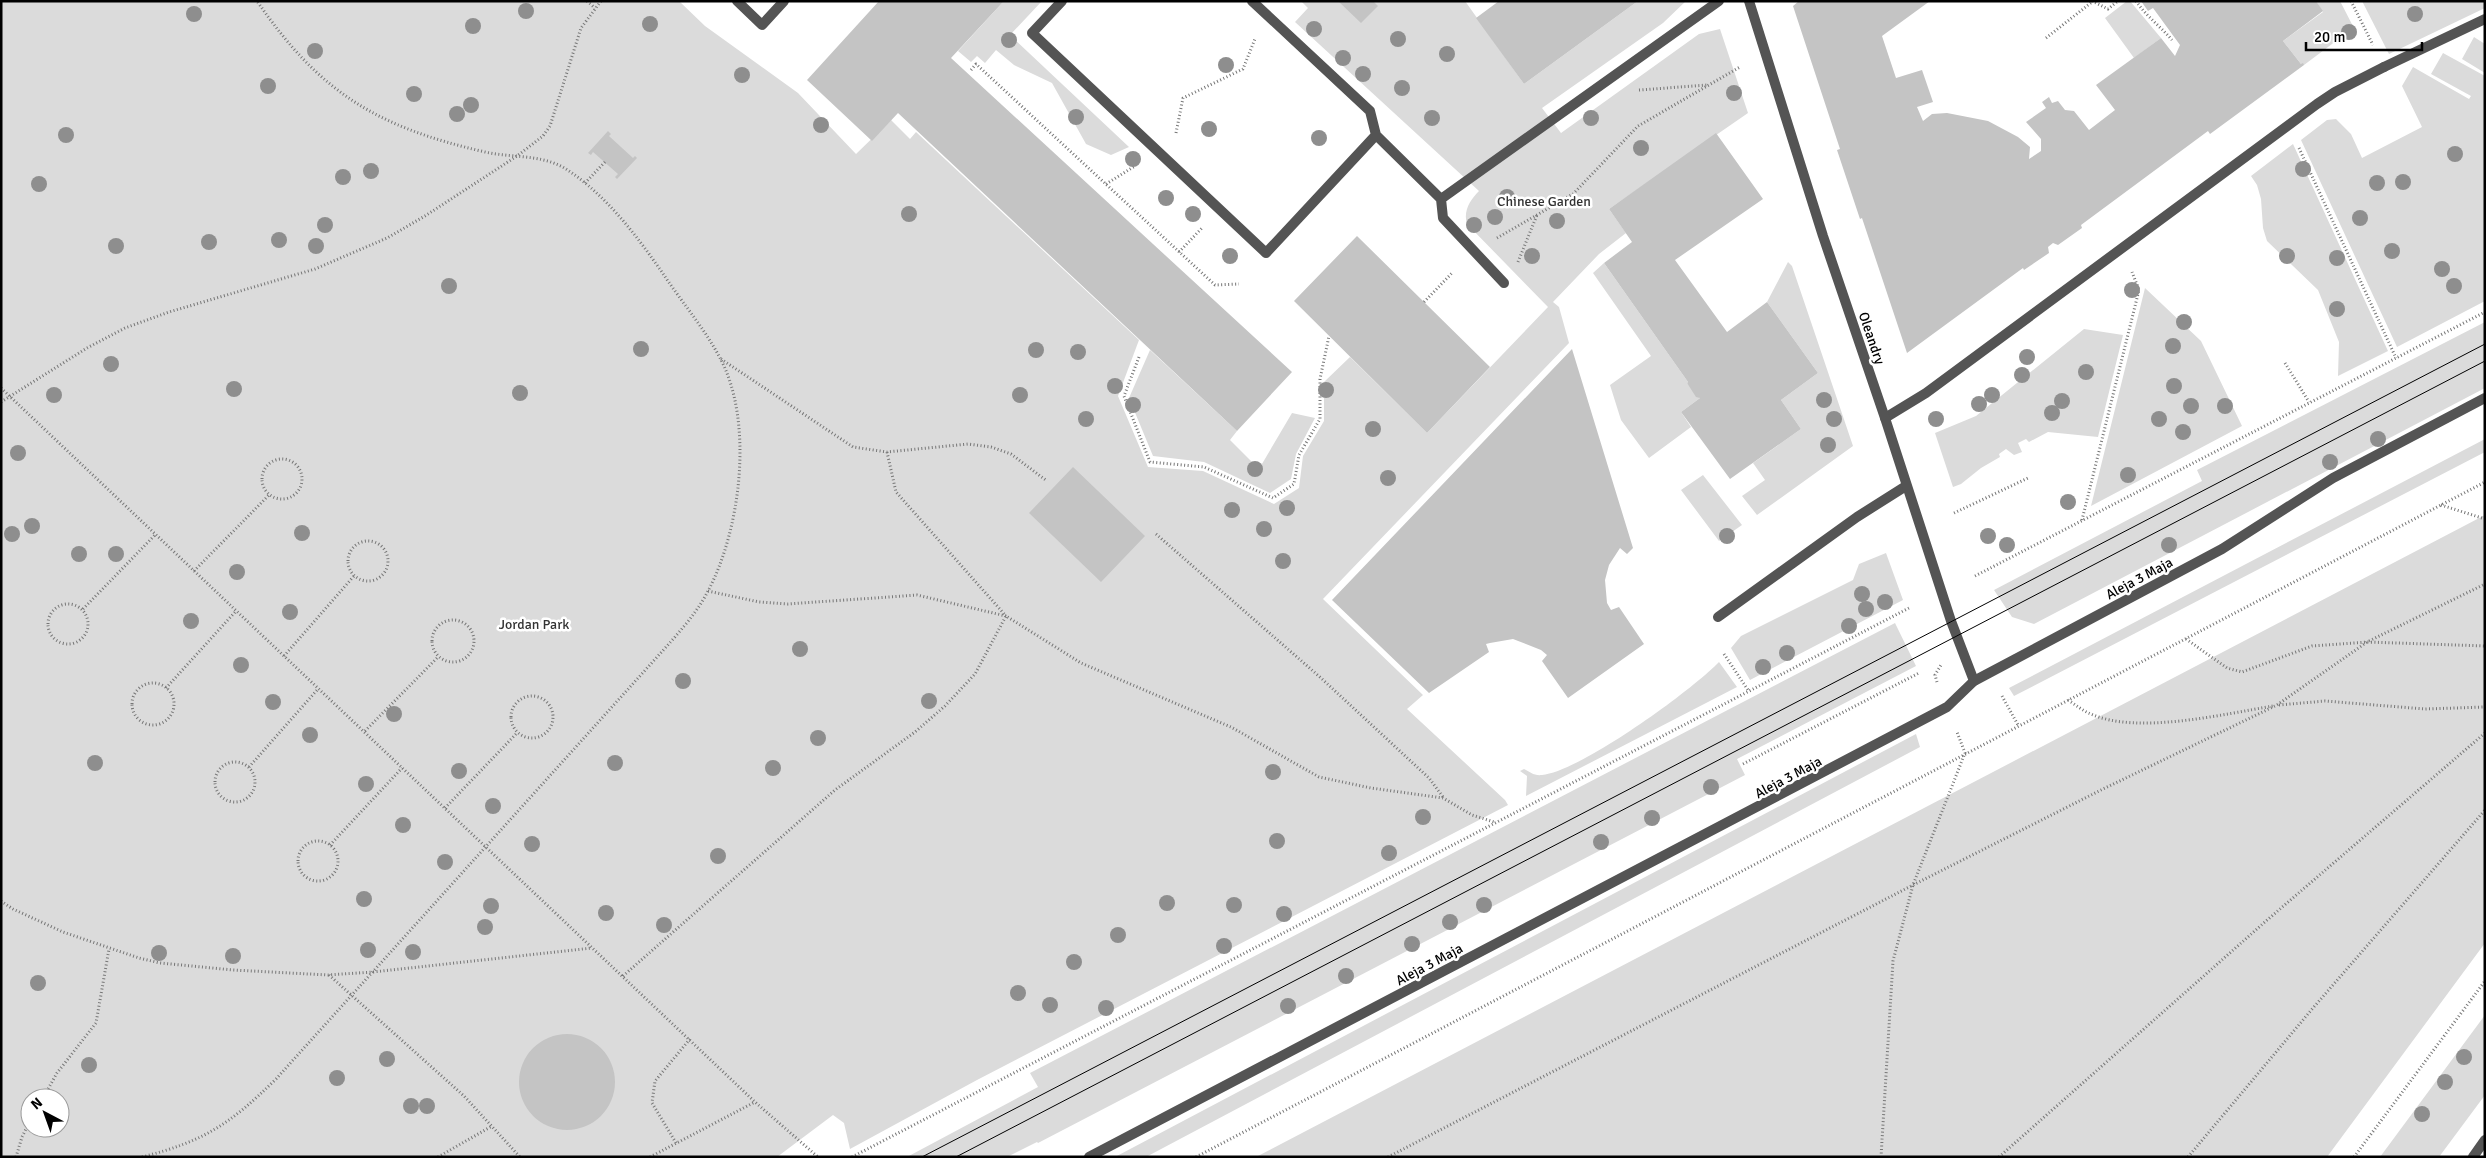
<svg xmlns="http://www.w3.org/2000/svg" width="2486" height="1158" font-family="Signika,sans-serif">
<style>
.green{fill:#dbdbdb;fill-rule:evenodd}
.building{fill:#c4c4c4}
.lines{fill:none;stroke-linecap:round;stroke-linejoin:round}
.path{stroke:#767676;stroke-width:3;stroke-dasharray:1 2.5;stroke-linecap:butt}
.service{stroke:#545454;stroke-width:10}
.pedestrian{stroke:#545454;stroke-width:10}
.minor{stroke:#545454;stroke-width:10}
.tertiary{stroke:#545454;stroke-width:10}
.tram{stroke:#000;stroke-width:1}
.tree{fill:#8e8e8e}
.labels{text-anchor:middle;stroke-width:5;stroke-linejoin:round;paint-order:stroke}
.park-label{font-size:14px;fill:#323232;stroke:#fff}
.street-label{font-size:14px;fill:#000;stroke:#fff}
</style>
<rect width="100%" height="100%" fill="#fff"/>
<!-- green -->
<path class="green" d="M1,1H679L705,26L798,93L856,154L891,120L910,139L916,132L1139,340L1118,396L1148,467L1203,471L1274,504L1299,488L1303,456L1324,421V382L1350,357L1427,433L1548,307L1467,224C1463,211 1470,200 1479,191L1295,22L1308,8L1301,1H1465L1524,84L1638,1H1686L1663,23L1542,108L1561,133L1699,34L1720,29L1748,113L1609,209L1626,233L1599,254L1553,302L1559,307L1569,343L1323,599L1423,695L1407,709L1505,800L1508,805L977,1080L850,1149L844,1123L833,1115L777,1157H1ZM30,1098H60V1128H30Z
M1004,1H1042L1010,35L1129,147L1111,155L1086,144L1052,83L1014,65L996,50L985,63L977,56L971,62L958,51Z
M2127,1H2130L2161,38L2134,58L2105,18Z
M2316,1H2340L2357,34L2348,40L2344,35L2304,65L2301,64L2283,41L2323,12Z
M2362,1H2485V8L2389,54Z
M2474,37L2485,44V73L2462,59Z
M2443,53L2485,76V301L2397,347L2301,140L2327,120L2336,119L2351,134L2362,158L2422,127L2402,86L2413,67L2469,99L2471,96L2431,74Z
M2293,144L2388,351L2338,376L2339,342L2318,290L2267,241L2263,228L2261,199L2257,185L2251,176Z
M1788,262L1792,266L1853,446L1757,515L1742,496L1765,480L1753,463L1801,429L1781,400L1818,373L1767,302Z
M1604,263L1688,382L1687,383L1700,398L1681,412L1691,427L1649,458L1621,420L1610,385L1651,356L1593,273Z
M2145,288L2201,341L2242,426L2091,506Z
M2485,322V388L2034,624L2012,617L1994,590L2202,481L2197,470Z
M2084,329L2123,335L2098,437L2048,432L2029,442L2026,439L2018,443L2022,452L2014,455L2006,449L1999,454L2000,457L1981,468L1961,484L1953,487L1935,433L1976,416Z
M1150,350L1237,431L1230,440L1259,469L1292,413L1315,418L1296,454L1291,479L1270,493L1204,462L1153,456L1129,398Z
M2485,439V452L2014,696L2009,688Z
M1703,475L1742,525L1719,541L1681,490Z
M2485,515V943L2327,1157H1256Z
M1886,553L1903,600L1750,680L1731,648L1741,636L1853,580L1859,564Z
M1895,623L1916,666L1737,759L1745,775L1038,1143L1037,1142L1007,1157H907L1038,1087L1030,1073Z
M1719,662L1737,687L1526,796L1527,776L1520,771L1524,769C1530,772 1534,776 1542,775C1581,771 1691,691 1719,662Z
M1916,734L1920,747L1146,1157H1115Z
M2485,1015V1095L2439,1157H2380Z"/>
<!-- building -->
<path class="building" d="M879,1H1004L951,58L1292,372L1237,431L898,113L872,141L807,80Z
M1338,1H1373L1378,6L1361,23Z
M1499,1H1638L1524,84L1476,18Z
M1799,1H1930L1882,36L1896,78L1922,70L1933,102L1917,107L1923,121L1932,114L1947,113L1988,121L2018,137L2030,147L2029,159L2041,151V139L2026,122L2046,108L2042,102L2049,97L2052,103L2058,101L2065,110L2074,111L2089,130L2115,110L2096,85L2161,38L2175,56L2180,45L2153,8L2148,11L2141,1H2316L2323,11L2283,41L2301,64L2303,63L2304,65L2210,134L2208,131L2081,225L2082,228L2058,245L2053,243L2048,247L2049,253L2024,270L2023,268L1907,353L1862,218L1860,219L1837,150L1840,149L1793,6Z
M608,131L611,134L609,136L633,158L635,156L637,158L617,179L615,177L618,174L593,152L591,155L588,153Z
M1716,133L1763,199L1675,260L1727,332L1767,302L1818,373L1781,400L1801,429L1730,479L1681,412L1700,398L1696,397L1687,383L1688,382L1604,263L1632,242L1609,209Z
M1357,236L1490,367L1427,433L1294,301Z
M1572,349L1633,548L1627,554L1620,548L1609,565L1605,580L1607,603L1611,610L1619,607L1644,644L1568,698L1542,661L1547,655L1541,650L1513,639L1490,643L1486,644L1489,652L1429,693L1332,600Z
M1073,467L1145,536L1101,582L1029,513Z
M519 1082a48 48 0 1 1 96 0a48 48 0 1 1-96 0Z"/>
<g class="lines">
<!-- path -->
<path class="path" d="M587,1L595,8
M2092,1L2108,9L2118,1
M2136,1C2146,16 2160,26 2172,40
M2351,1L2373,45
M2046,38L2092,2
M971,70L976,64L1215,285L1239,284
M1639,90L1707,85
M1176,133L1183,98L1243,69L1255,39
M2299,148L2396,358
M585,183L605,162
M1106,184L1135,166
M1497,238L1573,194L1638,126L1740,67
M1179,252L1203,227
M1518,262L1537,215
M1424,302L1453,272
M1139,357L1124,396L1150,462L1204,467L1273,498L1294,484L1299,455L1320,419V379L1329,336
M721,359L853,447L887,452L968,444L991,447L1011,454L1047,481
M2285,363L2309,402
M1,388L755,1102L818,1157
M1,402L87,348L125,328L169,312L315,269L387,238L425,216L517,156L543,136L550,126L581,28L601,1
M887,452L896,492L1006,616
M262 479a20 20 0 1 1 40 0a20 20 0 1 1-40 0Z
M2441,505L2485,519
M1954,513L2028,478
M2082,520L2139,290L2132,272
M1156,534L1321,678L1429,778L1443,797
M348 561a20 20 0 1 1 40 0a20 20 0 1 1-40 0Z
M194,571L269,495
M1975,576L2485,312
M708,591L759,602L788,604L917,595L1006,616
M48 624a20 20 0 1 1 40 0a20 20 0 1 1-40 0Z
M83,609L155,535
M432 641a21 21 0 1 1 42 0a21 21 0 1 1-42 0Z
M2186,639L2227,668L2242,672L2312,646L2367,642L2485,646
M1724,654L1748,690
M284,656L354,576
M1937,682L1935,675L1941,665
M132 704a21 21 0 1 1 42 0a21 21 0 1 1-42 0Z
M166,688L236,611
M511 717a21 21 0 1 1 42 0a21 21 0 1 1-42 0Z
M2002,696L2018,725
M2068,700C2076,705 2083,711 2091,714C2137,735 2224,714 2273,706
M2279,705L2325,701L2425,709L2485,707
M365,731L438,657
M215 782a20 20 0 1 1 40 0a20 20 0 1 1-40 0Z
M1743,764L1919,673
M249,767L318,689
M445,808L517,733
M298 861a20 20 0 1 1 40 0a20 20 0 1 1-40 0Z
M330,845L402,768
M1,901L13,909L63,932L139,958L160,963L233,970L328,975L373,972L592,948
M329,975L464,1096L520,1157
M623,976L835,790L915,732L945,706L975,674L1006,616L1081,663L1231,727L1319,777L1371,788L1443,798L1472,815L1494,822
M43,1098L57,1073L96,1023L109,949
M676,1143L652,1103L655,1081L690,1039
M16,1157L22,1137L30,1121
M142,1157C205,1141 230,1124 276,1079L667,646C682,629 698,611 708,591C741,529 754,421 720,358C706,331 685,306 668,281C640,240 608,196 566,169C542,154 512,158 485,152C377,127 320,93 257,1
M438,1157L492,1126
M650,1157L755,1102
M852,1157L1911,607
M1196,1157L2485,482
M1388,1157L1913,885L2101,790L2277,705L2367,642L2485,584
M1881,1157L1893,961L1913,885L1965,753L1957,732
M1999,1157L2266,921L2485,733
M2188,1157L2313,1008L2485,810
M2354,1157L2485,981"/>
<!-- service -->
<path class="service" d="M737,1L762,25L784,1
M1062,1L1032,33L1266,253L1376,135
M1252,1L1370,111L1376,135L1441,199L1443,218L1504,283
M1441,199L1719,1
M1885,418L1926,393L2317,104L2335,92L2384,67
M1718,617L1857,517L1906,486"/>
<!-- pedestrian -->
<path class="pedestrian" d="M2384,67L2485,19"/>
<!-- minor -->
<path class="minor" d="M1749,1L1823,236L1885,418L1951,621L1974,681"/>
<!-- tertiary -->
<path class="tertiary" d="M1089,1157L1947,707L1974,681L2222,549L2333,478L2485,398
M2473,1157L2485,1140"/>
<!-- tram -->
<path class="tram" d="M922,1157L2485,344
M956,1157L2485,361"/>
</g>
<!-- trees -->
<g class="tree">
<circle cx="526" cy="11" r="8"/>
<circle cx="194" cy="14" r="8"/>
<circle cx="2415" cy="14" r="8"/>
<circle cx="650" cy="24" r="8"/>
<circle cx="473" cy="26" r="8"/>
<circle cx="1314" cy="29" r="8"/>
<circle cx="2349" cy="32" r="8"/>
<circle cx="1398" cy="39" r="8"/>
<circle cx="1009" cy="40" r="8"/>
<circle cx="315" cy="51" r="8"/>
<circle cx="1447" cy="54" r="8"/>
<circle cx="1343" cy="58" r="8"/>
<circle cx="1226" cy="65" r="8"/>
<circle cx="1363" cy="74" r="8"/>
<circle cx="742" cy="75" r="8"/>
<circle cx="268" cy="86" r="8"/>
<circle cx="1402" cy="88" r="8"/>
<circle cx="1734" cy="93" r="8"/>
<circle cx="414" cy="94" r="8"/>
<circle cx="471" cy="105" r="8"/>
<circle cx="457" cy="114" r="8"/>
<circle cx="1076" cy="117" r="8"/>
<circle cx="1432" cy="118" r="8"/>
<circle cx="1591" cy="118" r="8"/>
<circle cx="821" cy="125" r="8"/>
<circle cx="1209" cy="129" r="8"/>
<circle cx="66" cy="135" r="8"/>
<circle cx="1319" cy="138" r="8"/>
<circle cx="1641" cy="148" r="8"/>
<circle cx="2455" cy="154" r="8"/>
<circle cx="1133" cy="159" r="8"/>
<circle cx="2303" cy="169" r="8"/>
<circle cx="371" cy="171" r="8"/>
<circle cx="343" cy="177" r="8"/>
<circle cx="2403" cy="182" r="8"/>
<circle cx="2377" cy="183" r="8"/>
<circle cx="39" cy="184" r="8"/>
<circle cx="1507" cy="197" r="8"/>
<circle cx="1166" cy="198" r="8"/>
<circle cx="909" cy="214" r="8"/>
<circle cx="1193" cy="214" r="8"/>
<circle cx="1495" cy="217" r="8"/>
<circle cx="2360" cy="218" r="8"/>
<circle cx="1557" cy="221" r="8"/>
<circle cx="325" cy="225" r="8"/>
<circle cx="1474" cy="225" r="8"/>
<circle cx="279" cy="240" r="8"/>
<circle cx="209" cy="242" r="8"/>
<circle cx="116" cy="246" r="8"/>
<circle cx="316" cy="246" r="8"/>
<circle cx="2392" cy="251" r="8"/>
<circle cx="1230" cy="256" r="8"/>
<circle cx="1532" cy="256" r="8"/>
<circle cx="2287" cy="256" r="8"/>
<circle cx="2337" cy="258" r="8"/>
<circle cx="2442" cy="269" r="8"/>
<circle cx="449" cy="286" r="8"/>
<circle cx="2454" cy="286" r="8"/>
<circle cx="2132" cy="290" r="8"/>
<circle cx="2337" cy="309" r="8"/>
<circle cx="2184" cy="322" r="8"/>
<circle cx="2173" cy="346" r="8"/>
<circle cx="641" cy="349" r="8"/>
<circle cx="1036" cy="350" r="8"/>
<circle cx="1078" cy="352" r="8"/>
<circle cx="2027" cy="357" r="8"/>
<circle cx="111" cy="364" r="8"/>
<circle cx="2086" cy="372" r="8"/>
<circle cx="2022" cy="375" r="8"/>
<circle cx="1115" cy="386" r="8"/>
<circle cx="2174" cy="386" r="8"/>
<circle cx="234" cy="389" r="8"/>
<circle cx="1326" cy="390" r="8"/>
<circle cx="520" cy="393" r="8"/>
<circle cx="54" cy="395" r="8"/>
<circle cx="1020" cy="395" r="8"/>
<circle cx="1992" cy="395" r="8"/>
<circle cx="1824" cy="400" r="8"/>
<circle cx="2062" cy="401" r="8"/>
<circle cx="1979" cy="404" r="8"/>
<circle cx="1133" cy="405" r="8"/>
<circle cx="2191" cy="406" r="8"/>
<circle cx="2225" cy="406" r="8"/>
<circle cx="2052" cy="413" r="8"/>
<circle cx="1086" cy="419" r="8"/>
<circle cx="1834" cy="419" r="8"/>
<circle cx="1936" cy="419" r="8"/>
<circle cx="2159" cy="419" r="8"/>
<circle cx="1373" cy="429" r="8"/>
<circle cx="2183" cy="432" r="8"/>
<circle cx="2378" cy="439" r="8"/>
<circle cx="1828" cy="445" r="8"/>
<circle cx="18" cy="453" r="8"/>
<circle cx="2330" cy="462" r="8"/>
<circle cx="1255" cy="469" r="8"/>
<circle cx="2128" cy="475" r="8"/>
<circle cx="1388" cy="478" r="8"/>
<circle cx="2068" cy="502" r="8"/>
<circle cx="1287" cy="508" r="8"/>
<circle cx="1232" cy="510" r="8"/>
<circle cx="32" cy="526" r="8"/>
<circle cx="1264" cy="529" r="8"/>
<circle cx="302" cy="533" r="8"/>
<circle cx="12" cy="534" r="8"/>
<circle cx="1727" cy="536" r="8"/>
<circle cx="1988" cy="536" r="8"/>
<circle cx="2007" cy="545" r="8"/>
<circle cx="2169" cy="545" r="8"/>
<circle cx="79" cy="554" r="8"/>
<circle cx="116" cy="554" r="8"/>
<circle cx="1283" cy="561" r="8"/>
<circle cx="237" cy="572" r="8"/>
<circle cx="1862" cy="594" r="8"/>
<circle cx="1885" cy="602" r="8"/>
<circle cx="1866" cy="609" r="8"/>
<circle cx="290" cy="612" r="8"/>
<circle cx="191" cy="621" r="8"/>
<circle cx="1849" cy="626" r="8"/>
<circle cx="800" cy="649" r="8"/>
<circle cx="1787" cy="653" r="8"/>
<circle cx="241" cy="665" r="8"/>
<circle cx="1763" cy="667" r="8"/>
<circle cx="683" cy="681" r="8"/>
<circle cx="929" cy="701" r="8"/>
<circle cx="273" cy="702" r="8"/>
<circle cx="394" cy="714" r="8"/>
<circle cx="310" cy="735" r="8"/>
<circle cx="818" cy="738" r="8"/>
<circle cx="95" cy="763" r="8"/>
<circle cx="615" cy="763" r="8"/>
<circle cx="773" cy="768" r="8"/>
<circle cx="459" cy="771" r="8"/>
<circle cx="1273" cy="772" r="8"/>
<circle cx="366" cy="784" r="8"/>
<circle cx="1711" cy="787" r="8"/>
<circle cx="493" cy="806" r="8"/>
<circle cx="1423" cy="817" r="8"/>
<circle cx="1652" cy="818" r="8"/>
<circle cx="403" cy="825" r="8"/>
<circle cx="1277" cy="841" r="8"/>
<circle cx="1601" cy="842" r="8"/>
<circle cx="532" cy="844" r="8"/>
<circle cx="1389" cy="853" r="8"/>
<circle cx="718" cy="856" r="8"/>
<circle cx="445" cy="862" r="8"/>
<circle cx="364" cy="899" r="8"/>
<circle cx="1167" cy="903" r="8"/>
<circle cx="1234" cy="905" r="8"/>
<circle cx="1484" cy="905" r="8"/>
<circle cx="491" cy="906" r="8"/>
<circle cx="606" cy="913" r="8"/>
<circle cx="1284" cy="914" r="8"/>
<circle cx="1450" cy="922" r="8"/>
<circle cx="664" cy="925" r="8"/>
<circle cx="485" cy="927" r="8"/>
<circle cx="1118" cy="935" r="8"/>
<circle cx="1412" cy="944" r="8"/>
<circle cx="1224" cy="946" r="8"/>
<circle cx="368" cy="950" r="8"/>
<circle cx="413" cy="952" r="8"/>
<circle cx="159" cy="953" r="8"/>
<circle cx="233" cy="956" r="8"/>
<circle cx="1074" cy="962" r="8"/>
<circle cx="1346" cy="976" r="8"/>
<circle cx="38" cy="983" r="8"/>
<circle cx="1018" cy="993" r="8"/>
<circle cx="1050" cy="1005" r="8"/>
<circle cx="1288" cy="1006" r="8"/>
<circle cx="1106" cy="1008" r="8"/>
<circle cx="2464" cy="1057" r="8"/>
<circle cx="387" cy="1059" r="8"/>
<circle cx="89" cy="1065" r="8"/>
<circle cx="337" cy="1078" r="8"/>
<circle cx="2445" cy="1082" r="8"/>
<circle cx="411" cy="1106" r="8"/>
<circle cx="427" cy="1106" r="8"/>
<circle cx="2422" cy="1114" r="8"/>
</g>
<g class="labels">
<!-- park labels -->
<g class="park-label">
<text x="1544" y="206">Chinese Garden</text>
<text x="534" y="629">Jordan Park</text>
</g>
<!-- street labels -->
<g class="street-label">
<text transform="translate(1872 338) rotate(71)" y="5">Oleandry</text>
<text transform="translate(2139 578) rotate(-28)" y="5">Aleja 3 Maja</text>
<text transform="translate(1788 777) rotate(-28)" y="5">Aleja 3 Maja</text>
<text transform="translate(1429 964) rotate(-28)" y="5">Aleja 3 Maja</text>
</g>
</g>
<!-- border -->
<rect width="2486" height="1158" fill="none" stroke="#000000" stroke-width="5"/>
<!-- north arrow -->
<g transform="translate(45 1113) rotate(319)"><circle r="24" fill="#ffffff" stroke="#999999"/>
<path d="M0-4L9 19L0 12L-9 19Z" fill="#000000"/>
<text y="-8" font-size="14" font-weight="bold" text-anchor="middle" fill="#000000">N</text>
</g>
<!-- scale -->
<path d="M2306 42v8h116v-8" fill="none" stroke="#000000" stroke-width="2.5"/>
<text x="2314" y="42" font-size="15" fill="#000000" stroke="#ffffff" stroke-width="4" paint-order="stroke">20 m</text>
</svg>
